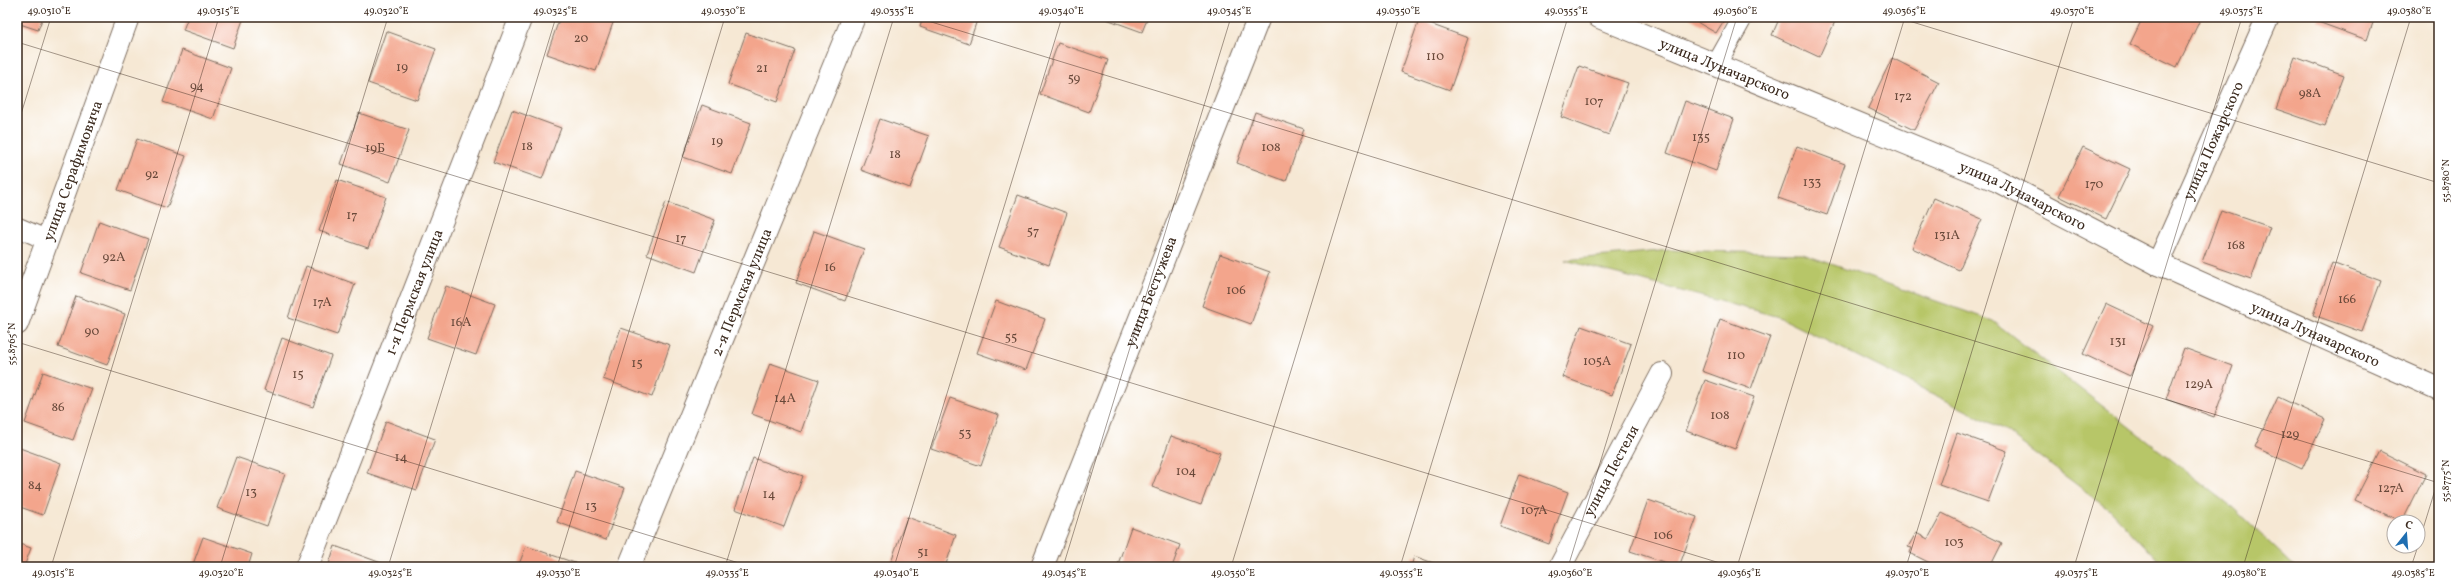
<svg xmlns="http://www.w3.org/2000/svg" width="2456" height="584" font-family="Vollkorn,serif">
<style>
.green{fill:#b7c668;stroke:#797843}
.building{fill:#f3a58c}
.lines{fill:none;stroke-linecap:round;stroke-linejoin:round}
.lane-casing{stroke:#7c6c5e;stroke-width:21}
.street-casing{stroke:#7c6c5e;stroke-width:24}
.lane{stroke:#fff;stroke-width:19}
.street{stroke:#fff;stroke-width:22}
.ticks{fill:none;stroke:#3b2a1e;stroke-width:1;stroke-opacity:0.45}
.labels{text-anchor:middle;stroke-width:3;stroke-linejoin:round;paint-order:stroke}
.number-label{font-size:13px;fill:#69493a}
.street-label{font-size:15px;fill:#3b2a1e;stroke:#fff}
.neatline{fill:none;stroke:#3b2a1e;stroke-width:1.5}
.ticks-label{font-size:10px;text-anchor:middle;fill:#3b2a1e}
</style>
<rect width="100%" height="100%" fill="#fff"/>
<filter id="ink" filterUnits="userSpaceOnUse"><feTurbulence type="fractalNoise" baseFrequency=".025" numOctaves="2"/><feDisplacementMap in="SourceGraphic" scale="8" xChannelSelector="R" yChannelSelector="G"/><feConvolveMatrix kernelMatrix="1 2 1 2 8 2 1 2 1" color-interpolation-filters="sRGB"/></filter>
<filter id="wash" filterUnits="userSpaceOnUse"><feTurbulence type="fractalNoise" baseFrequency=".012" numOctaves="4" result="noise"/><feDisplacementMap in="SourceGraphic" scale="16" xChannelSelector="R" yChannelSelector="G"/><feGaussianBlur stdDeviation="0.9" result="paint"/><feColorMatrix in="noise" values="0 0 0 0 0 0 0 0 0 0 0 0 0 0 0 0 0 1.4 0 .05"/><feComposite in="paint" operator="in"/></filter>
<g filter="url(#wash)">
<rect width="100%" height="100%" fill="#f6e8d4"/>
<!-- green -->
<path class="green" d="M1670,250L1803,254L1993,321L2231,506L2295,567H2164L2108,508L2001,428L1779,317L1565,260Z"/>
<g id="blocks">
<!-- building -->
<path class="building" d="M17,17H43L38,30L17,23Z
M188,17H244L233,48L183,30Z
M560,17H607L614,20L596,71L547,54Z
M923,17H978L969,44L920,27Z
M1101,17H1148L1142,32Z
M1688,17H1726L1716,33Z
M1780,17H1837L1819,57L1772,35Z
M2143,17L2201,18L2177,67L2130,44Z
M2320,17H2375L2367,40L2318,22Z
M1419,20L1468,38L1450,90L1401,72Z
M386,31L436,49L417,100L368,83Z
M746,33L795,50L777,102L728,84Z
M1058,43L1108,60L1089,112L1040,94Z
M182,50L231,68L213,119L163,102Z
M2295,57L2344,75L2325,126L2276,109Z
M1892,58L1939,82L1914,130L1868,108Z
M1579,66L1628,83L1609,135L1561,117Z
M1685,101L1734,119L1716,171L1667,153Z
M702,105L751,123L732,174L683,157Z
M512,110L561,128L542,179L493,162Z
M1255,112L1304,129L1286,181L1237,163Z
M359,113L409,130L390,182L341,164Z
M880,119L929,136L910,188L861,170Z
M137,139L186,156L167,208L118,190Z
M1797,146L1845,164L1827,215L1778,198Z
M2083,147L2130,169L2106,219L2059,196Z
M337,180L386,197L368,248L319,231Z
M1018,195L1067,213L1049,265L999,247Z
M1934,198L1982,219L1959,270L1912,248Z
M666,202L715,220L696,272L647,254Z
M2221,210L2270,227L2251,279L2202,262Z
M99,221L148,239L130,290L81,273Z
M814,231L864,249L845,301L796,283Z
M1220,254L1270,272L1251,324L1202,306Z
M2332,263L2381,281L2362,332L2313,315Z
M306,266L355,284L337,335L288,318Z
M446,286L495,304L476,355L427,338Z
M76,296L125,314L107,365L58,347Z
M996,301L1045,319L1026,370L977,353Z
M2106,304L2153,326L2130,376L2083,354Z
M1720,319L1770,337L1751,389L1702,371Z
M1581,326L1631,344L1612,395L1563,377Z
M621,328L670,345L652,397L603,379Z
M282,338L331,356L313,407L264,390Z
M2184,348L2233,366L2214,417L2166,399Z
M770,363L819,380L801,432L752,414Z
M43,372L92,389L73,440L25,423Z
M1705,380L1754,397L1735,449L1686,431Z
M2278,397L2325,419L2302,469L2255,447Z
M950,398L999,415L981,466L931,449Z
M386,421L435,439L417,490L367,473Z
M1957,433L2007,451L1988,502L1939,485Z
M1171,436L1220,453L1201,505L1152,487Z
M17,447L61,463L43,515L17,506Z
M2380,451L2426,474L2402,522L2355,500Z
M236,457L285,474L267,526L217,508Z
M753,458L803,476L784,527L735,509Z
M575,471L625,488L606,540L557,522Z
M1519,474L1568,492L1549,544L1500,526Z
M1648,500L1697,517L1679,567L1630,551Z
M1942,513L2002,543L1990,567H1938L1910,553L1912,548L1908,547L1916,533L1928,539Z
M907,517L956,535L945,567H889Z
M1131,527L1180,545L1172,567H1117Z
M203,537L252,554L248,567H192Z
M17,543L31,548L24,567H17Z
M335,546L384,564L383,567H328Z
M526,546L575,563L574,567H518Z
M1414,556L1444,567H1411Z"/>
</g>
</g>
<g filter="url(#ink)">
<use href="#blocks" fill-opacity="0" stroke="#7c6c5e" stroke-width="1"/>
<g class="lines">
<defs>
<path id="lane" d="M1716,65L1743,17
M17,227L47,240"/>
<g id="street">
<path id="s1" d="M1599,17L1998,181L2158,264L2439,389"/>
<path id="s2" d="M2158,264L2268,17"/>
<path id="s3" d="M17,324L128,17"/>
<path id="s4" d="M307,567L521,17"/>
<path id="s5" d="M629,567L854,17"/>
<path id="s6" d="M1042,567L1259,17"/>
<path id="s7" d="M1560,567L1662,374"/>
</g>
</defs>
<!-- lane casing -->
<use href="#lane" class="lane-casing"/>
<!-- street casing -->
<use href="#street" class="street-casing"/>
<!-- lane -->
<use href="#lane" class="lane"/>
<!-- street -->
<use href="#street" class="street"/>
</g>
</g>
<!-- ticks -->
<path class="ticks" d="M915,17L2439,483M1896,17L2439,183M17,42L1733,567M17,127L51,17M17,342L752,567M2418,545L2439,477M51,567L219,17M220,567L388,17M388,567L556,17M557,567L725,17M725,567L894,17M894,567L1062,17M1063,567L1231,17M1231,567L1399,17M1400,567L1568,17M1568,567L1737,17M1737,567L1905,17M1906,567L2074,17M2074,567L2242,17M2243,567L2411,17M2411,567L2418,546"/>
<g class="labels">
<!-- number labels -->
<g class="number-label">
<text x="581" y="42">20</text>
<text x="1435" y="60">110</text>
<text x="402" y="71">19</text>
<text x="762" y="72">21</text>
<text x="1074" y="82">59</text>
<text x="197" y="90">94</text>
<text x="2310" y="97">98А</text>
<text x="1903" y="100">172</text>
<text x="1594" y="105">107</text>
<text x="1701" y="141">135</text>
<text x="717" y="145">19</text>
<text x="527" y="150">18</text>
<text x="1271" y="151">108</text>
<text x="375" y="152">19Б</text>
<text x="895" y="158">18</text>
<text x="152" y="178">92</text>
<text x="1812" y="186">133</text>
<text x="2094" y="188">170</text>
<text x="352" y="219">17</text>
<text x="1033" y="235">57</text>
<text x="1947" y="239">131А</text>
<text x="681" y="242">17</text>
<text x="2236" y="249">168</text>
<text x="114" y="261">92А</text>
<text x="830" y="271">16</text>
<text x="1236" y="294">106</text>
<text x="2347" y="303">166</text>
<text x="322" y="306">17А</text>
<text x="461" y="326">16А</text>
<text x="92" y="335">90</text>
<text x="1011" y="341">55</text>
<text x="2118" y="345">131</text>
<text x="1736" y="359">110</text>
<text x="1597" y="365">105А</text>
<text x="637" y="367">15</text>
<text x="298" y="378">15</text>
<text x="2199" y="388">129А</text>
<text x="785" y="402">14А</text>
<text x="58" y="411">86</text>
<text x="1720" y="419">108</text>
<text x="965" y="437">53</text>
<text x="2290" y="438">129</text>
<text x="401" y="461">14</text>
<text x="1186" y="475">104</text>
<text x="35" y="489">84</text>
<text x="2391" y="492">127А</text>
<text x="251" y="496">13</text>
<text x="769" y="498">14</text>
<text x="591" y="510">13</text>
<text x="1534" y="514">107А</text>
<text x="1663" y="539">106</text>
<text x="1954" y="546">103</text>
<text x="923" y="556">51</text>
</g>
<!-- street labels -->
<g class="street-label">
<text dy="5" stroke="none"><textPath href="#s1" startOffset="136">улица Луначарского</textPath></text>
<text dy="5" stroke="none"><textPath href="#s2" startOffset="135">улица Пожарского</textPath></text>
<text dy="5" stroke="none"><textPath href="#s3" startOffset="163">улица Серафимовича</textPath></text>
<text dy="5" stroke="none"><textPath href="#s1" startOffset="460">улица Луначарского</textPath></text>
<text dy="5" stroke="none"><textPath href="#s4" startOffset="295">1-я Пермская улица</textPath></text>
<text dy="5" stroke="none"><textPath href="#s5" startOffset="297">2-я Пермская улица</textPath></text>
<text dy="5" stroke="none"><textPath href="#s6" startOffset="296">улица Бестужева</textPath></text>
<text dy="5" stroke="none"><textPath href="#s1" startOffset="784">улица Луначарского</textPath></text>
<text dy="5" stroke="none"><textPath href="#s7" startOffset="109">улица Пестеля</textPath></text>
</g>
</g>
<!-- margin -->
<rect width="2456" height="584" fill="none" stroke="#fff" stroke-width="44"/>
<!-- north arrow -->
<g transform="translate(2406 534) rotate(17)"><circle r="19" fill="#ffffff" stroke="#b1aaa5"/>
<path d="M0-3L7 15L0 10L-7 15Z" fill="#1f6fb2"/>
<text y="-6" font-size="11" font-weight="bold" text-anchor="middle" fill="#3b2a1e">С</text>
</g>
<rect x="22" y="22" width="2412" height="540" class="neatline"/>
<g class="ticks-label">
<text x="49" y="14">49.0310°E</text>
<text x="218" y="14">49.0315°E</text>
<text x="386" y="14">49.0320°E</text>
<text x="555" y="14">49.0325°E</text>
<text x="723" y="14">49.0330°E</text>
<text x="892" y="14">49.0335°E</text>
<text x="1061" y="14">49.0340°E</text>
<text x="1229" y="14">49.0345°E</text>
<text x="1398" y="14">49.0350°E</text>
<text x="1566" y="14">49.0355°E</text>
<text x="1735" y="14">49.0360°E</text>
<text x="1904" y="14">49.0365°E</text>
<text x="2072" y="14">49.0370°E</text>
<text x="2241" y="14">49.0375°E</text>
<text x="2409" y="14">49.0380°E</text>
<text transform="translate(2445 181) rotate(-90)" y="4">55.8780°N</text>
<text transform="translate(11 344) rotate(-90)" y="4">55.8765°N</text>
<text transform="translate(2445 481) rotate(-90)" y="4">55.8775°N</text>
<text x="53" y="576">49.0315°E</text>
<text x="221" y="576">49.0320°E</text>
<text x="390" y="576">49.0325°E</text>
<text x="558" y="576">49.0330°E</text>
<text x="727" y="576">49.0335°E</text>
<text x="896" y="576">49.0340°E</text>
<text x="1064" y="576">49.0345°E</text>
<text x="1233" y="576">49.0350°E</text>
<text x="1401" y="576">49.0355°E</text>
<text x="1570" y="576">49.0360°E</text>
<text x="1739" y="576">49.0365°E</text>
<text x="1907" y="576">49.0370°E</text>
<text x="2076" y="576">49.0375°E</text>
<text x="2244" y="576">49.0380°E</text>
<text x="2413" y="576">49.0385°E</text>
</g>
</svg>
